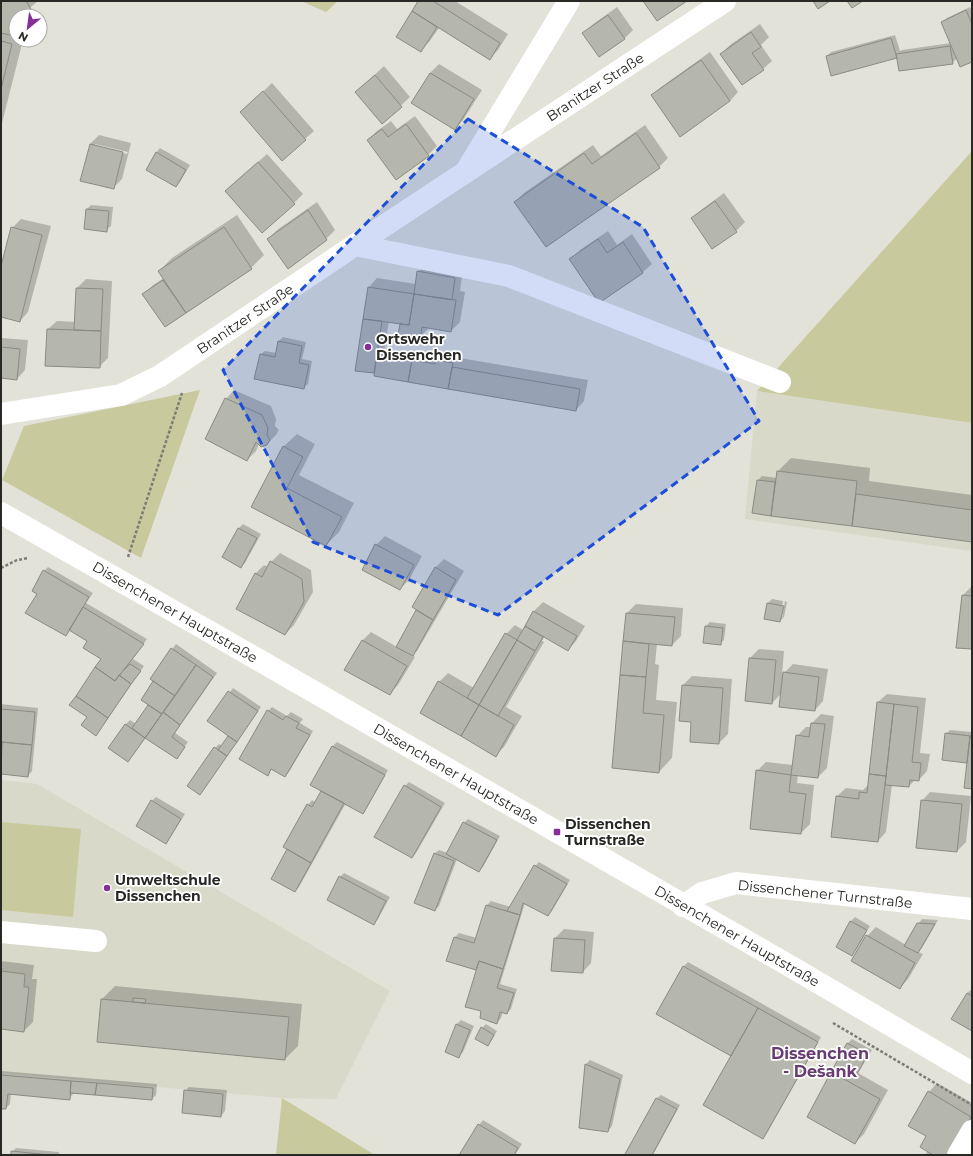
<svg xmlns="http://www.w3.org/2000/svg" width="973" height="1156" font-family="Montserrat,sans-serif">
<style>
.built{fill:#d8d9c8}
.green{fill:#c8ca9e}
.shadow{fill:#0003;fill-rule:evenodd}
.building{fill:#b5b6ac;stroke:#8a8b82}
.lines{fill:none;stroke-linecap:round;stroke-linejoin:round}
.path{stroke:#7c7d76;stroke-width:2.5;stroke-dasharray:3 2;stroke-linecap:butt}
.minor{stroke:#fff;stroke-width:22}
.major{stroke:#fff;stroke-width:22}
.marked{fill:#1d4ed8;fill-opacity:0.2;stroke:#1d4ed8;stroke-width:3;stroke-dasharray:8 5;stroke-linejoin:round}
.poi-dot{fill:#882e9b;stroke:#fff;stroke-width:1.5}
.labels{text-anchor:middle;stroke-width:3.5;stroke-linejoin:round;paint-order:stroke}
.street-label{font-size:14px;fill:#282925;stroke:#fff}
.poi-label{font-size:14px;font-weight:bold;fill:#282925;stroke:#fff;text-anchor:start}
.quarter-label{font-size:16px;font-weight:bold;fill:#683c72;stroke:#fff}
</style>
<rect width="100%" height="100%" fill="#e2e2d8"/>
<!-- built -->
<path class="built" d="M757,391L972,423V551L745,519Z
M1,780L37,784L390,991L336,1099L282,1098L1,1073Z"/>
<!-- green -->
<path class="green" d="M301,1H338L326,12Z
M972,151V423L757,391Z
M200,390L141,558L2,480L24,426Z
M1,822L81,829L73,917L1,910Z
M282,1098L375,1155H276Z"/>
<!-- shadow -->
<path class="shadow" d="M1,1H38L25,12V16H16V40H23L1,127Z
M419,1H455L508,34L498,50L489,59L439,28L429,42L420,51L397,37Z
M617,7L633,30L624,39L584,34L592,25Z
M970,7L972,11V61L958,57L952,63L898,56H827L831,52L895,35L900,51L902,50L951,43L943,22L947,18Z
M760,24L769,37L761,45L772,61L763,69L721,54L730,45Z
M710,52L738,92L730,101L652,96L661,87Z
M439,64L482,90L463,120L455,129L412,103L430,73Z
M384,66L410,97L382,123L356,92Z
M272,83L314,131L305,139L250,104Z
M415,116L437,146L428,155L368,140L377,131L391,121L397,129Z
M645,125L668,158L659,167L515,202L524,193L593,145L601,156Z
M99,135L131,143L122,179L113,188L81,181L90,144ZM95,144L128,152L127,154L95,146Z
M160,148L190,165L180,182L176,186L156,153Z
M267,154L303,194L294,203L235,182Z
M724,193L745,222L736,231L692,218L701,210Z
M317,202L335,230L326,239H268L277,230Z
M91,205L113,207L111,226L106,230L85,228L87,209Z
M237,215L264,255L251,268L165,325L144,294L153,285L164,278L159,271L172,258Z
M21,219L51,226L28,312L20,321L1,316V270L12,228Z
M608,231L617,245L632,234L652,264L643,272L599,301L571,259L580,250Z
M427,263L463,269L460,291L465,292L460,322L451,331L429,327L428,329L419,338L399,335L401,324L389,321L384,351L417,356L422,352L441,355L445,351L461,354L460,358L588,380L584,401L576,410L376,370L374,372L369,287L377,278L416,284L418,272Z
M86,279L112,281L108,358L99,367L48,329L57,321L76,322L77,288Z
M283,337L306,342L302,359L312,361L308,384L303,388L260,355L265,351L277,353L279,341Z
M1,338L28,340L25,370L17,379L1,377Z
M234,390L271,406L276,419L275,426L279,430L276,435L267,444H259L256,451L247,460L226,399Z
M297,434L315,444L299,475L354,503L339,532L326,545L252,506L283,447Z
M791,458L870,468L869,481L972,495V541L754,512L758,480L762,476L777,478L778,471Z
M243,524L261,534L245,563L241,567L223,557L239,528Z
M385,536L422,556L409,580L400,589L376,545Z
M280,553L311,570L313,592L294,625L285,634L255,574L264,565L268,567L271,562Z
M444,559L464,571L417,651L412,655L415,657L398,685L389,694L362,641L371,632L397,647L418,610L435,568Z
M48,567L93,593L86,603L147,639L133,659L144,666L100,730L96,735L88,717L102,659L88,641L70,630L65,635L38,594L44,571Z
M972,586V648L963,595Z
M772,599L783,601L780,618H782L785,601L787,602L784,617L780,621L765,618L768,603Z
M543,602L585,626L576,641L568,650L545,636L542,641L544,642L506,707L522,716L504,747L495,755L439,682L448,673L474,688L506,634L515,625L523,630L534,611Z
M636,604L683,608L681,636L672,645L657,643L655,664L659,665L656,700L677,702L672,758L659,772L613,768L627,613Z
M710,622L726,624L724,640L720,644L704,642L706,626Z
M176,644L217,673L175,733L188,742L176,758L146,737L128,761L110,747L126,724L130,720L136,724L149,705L155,681L151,679Z
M759,649L784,651L782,675L793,664L828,669L823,701L815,710L782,693L772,703L746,700L750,658Z
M692,676L732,679L728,734L719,743L692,721L680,720L683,685Z
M233,688L261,707L204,789L215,748L219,744L222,746L229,735L209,721Z
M887,694L926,698L920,753L930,754L927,771L919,780L916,779L909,786L892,785L886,832L878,841L837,796L846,788L863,790L869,784L878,702Z
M1,704L38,708L32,771L28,776L1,773L3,741H1Z
M272,707L287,716L291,712L303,719L300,723L313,731L289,772L285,776L272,769L267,775L268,711Z
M821,714L834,716L827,768L818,777L798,774L797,783L814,785L810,824L801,833L757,771L766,762L793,765L797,736L806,727H811L812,723Z
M950,730L972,732V788L968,762L946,734Z
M337,742L388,770L367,808L362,812L346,803L299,887L295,891L308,805L312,800L316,803L323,790L312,784L333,746Z
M409,782L445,803L416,853L412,857L405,786Z
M930,792L971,796L966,842L957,851L917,847L922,801Z
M156,797L185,814L170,838L166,842L152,801Z
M468,819L500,836L483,867L479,871L457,859L439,906L435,910L434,854L439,850L448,853L464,823Z
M539,862L570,880L552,911L547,915L525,903L500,984L517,989L511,1009L507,1013L503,1012L501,1018L497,1023L483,1011L477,969L448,960L455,937L459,933L477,938L487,905L491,901L511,907L535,866Z
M344,873L390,897L378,919L374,923L340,877Z
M855,917L870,926L856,950L852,955L837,946L851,921Z
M922,919L938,920L922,948L918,952L923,954L908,979L900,988L867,936L876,927L906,945L918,924Z
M564,929L594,932L591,963L583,972L555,938Z
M1,961L34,965L32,979H37L33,1022L24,1031L1,1028Z
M688,962L821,1037L767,1133L763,1137L732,1056L657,1013L684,966Z
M115,986L302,1004L298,1046L285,1059L98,1041L102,999Z
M972,989V1030L967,993Z
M461,1020L474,1026L463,1052L459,1056L446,1051L457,1024Z
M486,1024L497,1031L492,1040L488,1045L482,1028Z
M852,1039L872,1050L858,1073L888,1090L864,1134L855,1143L808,1117L848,1043Z
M590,1060L623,1075L612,1126L608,1131L580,1127L586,1064Z
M1,1071L157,1084L156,1095L152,1099L74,1092L73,1094L69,1099L11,1093L10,1104L6,1108H1Z
M937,1083L972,1103V1121L952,1155H925L928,1151L929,1092Z
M189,1087L227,1090L225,1111L221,1116L185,1091Z
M661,1095L680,1105L653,1155H628L656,1099Z
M483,1120L522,1144L515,1155H460L479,1125Z
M16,1148L59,1152V1155H12V1152Z"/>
<!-- building -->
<path class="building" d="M1,1H26L31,9L22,16H16L14,36L1,33Z
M418,1H433L500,43L490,60L412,11Z
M643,1H687L657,21Z
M813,1H830L818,9Z
M847,1H863L852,8Z
M966,10L972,24V62L960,67L941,22Z
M412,11L437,27L421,52L396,37Z
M608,15L625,39L599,57L582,33Z
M751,32L761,47L752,53L764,70L742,85L720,54Z
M891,38L897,58L831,76L826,56Z
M1,41L12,44L1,89Z
M950,46L953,64L899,71L896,54Z
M701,60L730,101L680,137L651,95Z
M430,73L474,99L455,130L411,103Z
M375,75L402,107L382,124L355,92Z
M263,91L306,140L282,161L240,112Z
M406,124L429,156L396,180L367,140L382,129L388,137Z
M636,133L660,168L546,247L514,202L584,153L592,164Z
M90,144L123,152L114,189L80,181Z
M156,152L186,170L176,187L146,170Z
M258,162L295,204L262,233L225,191Z
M715,201L737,232L712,249L691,218Z
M86,209L109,211L107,232L84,229Z
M308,210L327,240L288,269L267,239Z
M11,227L42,235L20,322L1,317V266Z
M224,227L252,269L186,313L158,271Z
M598,239L607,253L623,242L643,273L599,303L569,259Z
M417,271L455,278L452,300L414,294Z
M163,280L186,313L165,327L142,294Z
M368,287L414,294L409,325L363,319Z
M76,288L103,289L101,331L74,330Z
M414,294L456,300L451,332L422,327L420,339L398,335L400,324L409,325Z
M363,319L382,321L374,373L355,371Z
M47,329L101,331L100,368L45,366Z
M278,341L302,346L299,363L309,365L304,389L254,379L260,354L275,357Z
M1,347L20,349L17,380L1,378Z
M377,354L412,360L408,382L374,376Z
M412,360L435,364V360L453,363L448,389L408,382Z
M452,367L580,389L576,411L448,389Z
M225,398L262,415L268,428L267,435L270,440L267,445L261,447L256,442L247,461L205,439Z
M283,446L303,457L287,488L342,517L326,546L251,507Z
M777,471L857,481L852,526L771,516Z
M757,480L775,482L771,516L752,513Z
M856,494L972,510V542L852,526Z
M238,528L257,538L241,568L222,557Z
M375,544L414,565L400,590L362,570Z
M270,561L302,579L304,602L285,635L236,609L255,573L262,577Z
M435,567L456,580L433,620L412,607Z
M43,570L89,597L66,636L25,613L37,594L32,591Z
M962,595L972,596V649L956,648Z
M767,603L784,606L780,622L764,619Z
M83,607L144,644L115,681L95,667L101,659L83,648L87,641L69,630Z
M416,610L433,620L413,656L396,647Z
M533,611L577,636L568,651L525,626Z
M626,613L675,617L672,646L623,641Z
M525,626L543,637L535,651L517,640Z
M705,626L723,628L721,645L703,643Z
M505,633L517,640L479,705L467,698Z
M362,640L407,666L390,695L344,670Z
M517,640L535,651L498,716L479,705Z
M623,641L649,644L646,677L620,675Z
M171,648L196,665L175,696L150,679Z
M749,658L776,660L772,704L745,701Z
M130,664L141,671L131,684L119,675Z
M196,665L213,677L180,725L163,712Z
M95,667L115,681L119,675L131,684L108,718L76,696Z
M783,672L819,677L815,711L779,707Z
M620,675L646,677L643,713L664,715L659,773L612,768Z
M153,681L175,696L162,714L141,700Z
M438,681L479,705L461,736L420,713Z
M682,685L723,688L719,744L690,742L691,722L679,721Z
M228,691L258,711L237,742L207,721Z
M76,696L108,718L96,736L81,725L87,717L69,705Z
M877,702L894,704L886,776L869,774Z
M894,704L918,707L912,762L921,763L919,781L910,780L909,787L885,785Z
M148,705L162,714L145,738L132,728Z
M479,705L514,725L496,757L461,736Z
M1,709L35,712L32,745L1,742Z
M267,710L283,720L286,716L299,723L296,728L310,735L285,777L271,769L268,776L239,759Z
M163,712L180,725L172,737L185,747L177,759L145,738Z
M811,723L825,724L818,778L791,775L796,735L809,737Z
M125,724L145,738L128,762L108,748Z
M945,733L970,736L967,763L942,760Z
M228,736L237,742L227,756L218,750Z
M970,736H972V789L964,788Z
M2,742L32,745L28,777L1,774Z
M332,746L385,775L363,814L310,785Z
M214,747L227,756L200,795L187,786Z
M756,770L791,775L789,792L806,794L801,834L750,829Z
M869,774L886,776L878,842L831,837L836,796L859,799V792L867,793Z
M404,785L441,807L412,858L374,837Z
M321,791L344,803L311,863L283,847L307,804L312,807Z
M151,800L181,819L166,844L136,826Z
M921,800L962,804L957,852L916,848Z
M463,822L497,840L479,872L446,854Z
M287,849L311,863L295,892L271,879Z
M434,853L454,861L435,911L414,903Z
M534,865L567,884L548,916L523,903L520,915L507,911Z
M339,876L386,901L374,925L327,900Z
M486,905L520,915L503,969L479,961L476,970L446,961L454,937L474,943Z
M850,921L867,930L852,956L836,947Z
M917,923L935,924L918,953L904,946Z
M866,935L915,963L900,989L851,961Z
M554,938L585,940L583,973L551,971Z
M479,961L503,969L497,988L514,993L507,1014L500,1012L497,1024L480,1018L481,1011L465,1007Z
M683,966L758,1008L731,1056L656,1014Z
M1,971L25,974L24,987H29L24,1032L1,1029Z
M967,993L972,996V1031L951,1019Z
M133,998L146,999L145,1003L133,1002Z
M101,999L289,1017L285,1060L97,1042Z
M758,1008L818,1042L763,1139L703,1105Z
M456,1024L470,1030L459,1058L445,1052Z
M481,1027L494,1035L488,1046L475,1039Z
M847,1043L868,1054L856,1076L845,1070L842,1078L831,1072Z
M585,1064L620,1079L608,1132L579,1128Z
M831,1072L880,1099L855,1144L807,1117Z
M1,1075L71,1081L70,1100L8,1094L6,1109H1Z
M71,1081L97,1083L95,1095L70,1093Z
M97,1083L153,1088L152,1100L95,1095Z
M184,1090L223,1094L221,1117L182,1113Z
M928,1091L971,1117L950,1155H933L920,1147L926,1136L908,1126Z
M656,1098L677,1109L652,1155H626L625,1154Z
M478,1124L518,1148L514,1155H459Z
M11,1151L49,1155H11Z"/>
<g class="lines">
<!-- path -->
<path class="path" d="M128,557L182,393
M1,568L17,560L29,558
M833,1023L972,1105"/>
<!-- minor -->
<path class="minor" d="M468,168L569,1
M355,245L509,276L780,382
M1,414L121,395L160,376L355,245L725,1
M683,906L702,893L736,883L972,909
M1,932L96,941
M958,1155L972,1131"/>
<!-- major -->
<path class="major" d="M1,513L217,636L795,969L972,1073"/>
</g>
<!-- marked area -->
<path class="marked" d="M468,119L643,227L759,421L498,615L313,542L223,370Z"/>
<!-- markers -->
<g class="poi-dot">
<circle cx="368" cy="347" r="4"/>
<rect x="553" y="828" width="8" height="8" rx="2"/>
<circle cx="107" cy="888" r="4"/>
</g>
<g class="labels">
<!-- street labels -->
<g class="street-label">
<text transform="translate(595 87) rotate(-33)" y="5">Branitzer Straße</text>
<text transform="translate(245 319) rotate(-34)" y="5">Branitzer Straße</text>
<text transform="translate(175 612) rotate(30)" y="5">Dissenchener Hauptstraße</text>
<text transform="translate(456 774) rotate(30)" y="5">Dissenchener Hauptstraße</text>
<text transform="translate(825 894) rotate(6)" y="5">Dissenchener Turnstraße</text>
<text transform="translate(737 936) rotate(30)" y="5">Dissenchener Hauptstraße</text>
</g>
<!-- poi labels -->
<g class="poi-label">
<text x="376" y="344">Ortswehr<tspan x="376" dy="16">Dissenchen</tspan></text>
<text x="565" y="829">Dissenchen<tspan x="565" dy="16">Turnstraße</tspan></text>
<text x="115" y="885">Umweltschule<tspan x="115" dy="16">Dissenchen</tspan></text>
</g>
<!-- quarter labels -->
<g class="quarter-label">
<text x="820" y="1059">Dissenchen<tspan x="820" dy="18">- Dešank</tspan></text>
</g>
</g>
<!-- border -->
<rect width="973" height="1156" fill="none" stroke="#282925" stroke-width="4"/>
<!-- north arrow -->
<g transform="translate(28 28) rotate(209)"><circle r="19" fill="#ffffff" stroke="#a9a9a8"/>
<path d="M0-3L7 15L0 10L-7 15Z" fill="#882e9b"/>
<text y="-6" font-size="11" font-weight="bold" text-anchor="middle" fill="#282925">N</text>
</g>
</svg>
